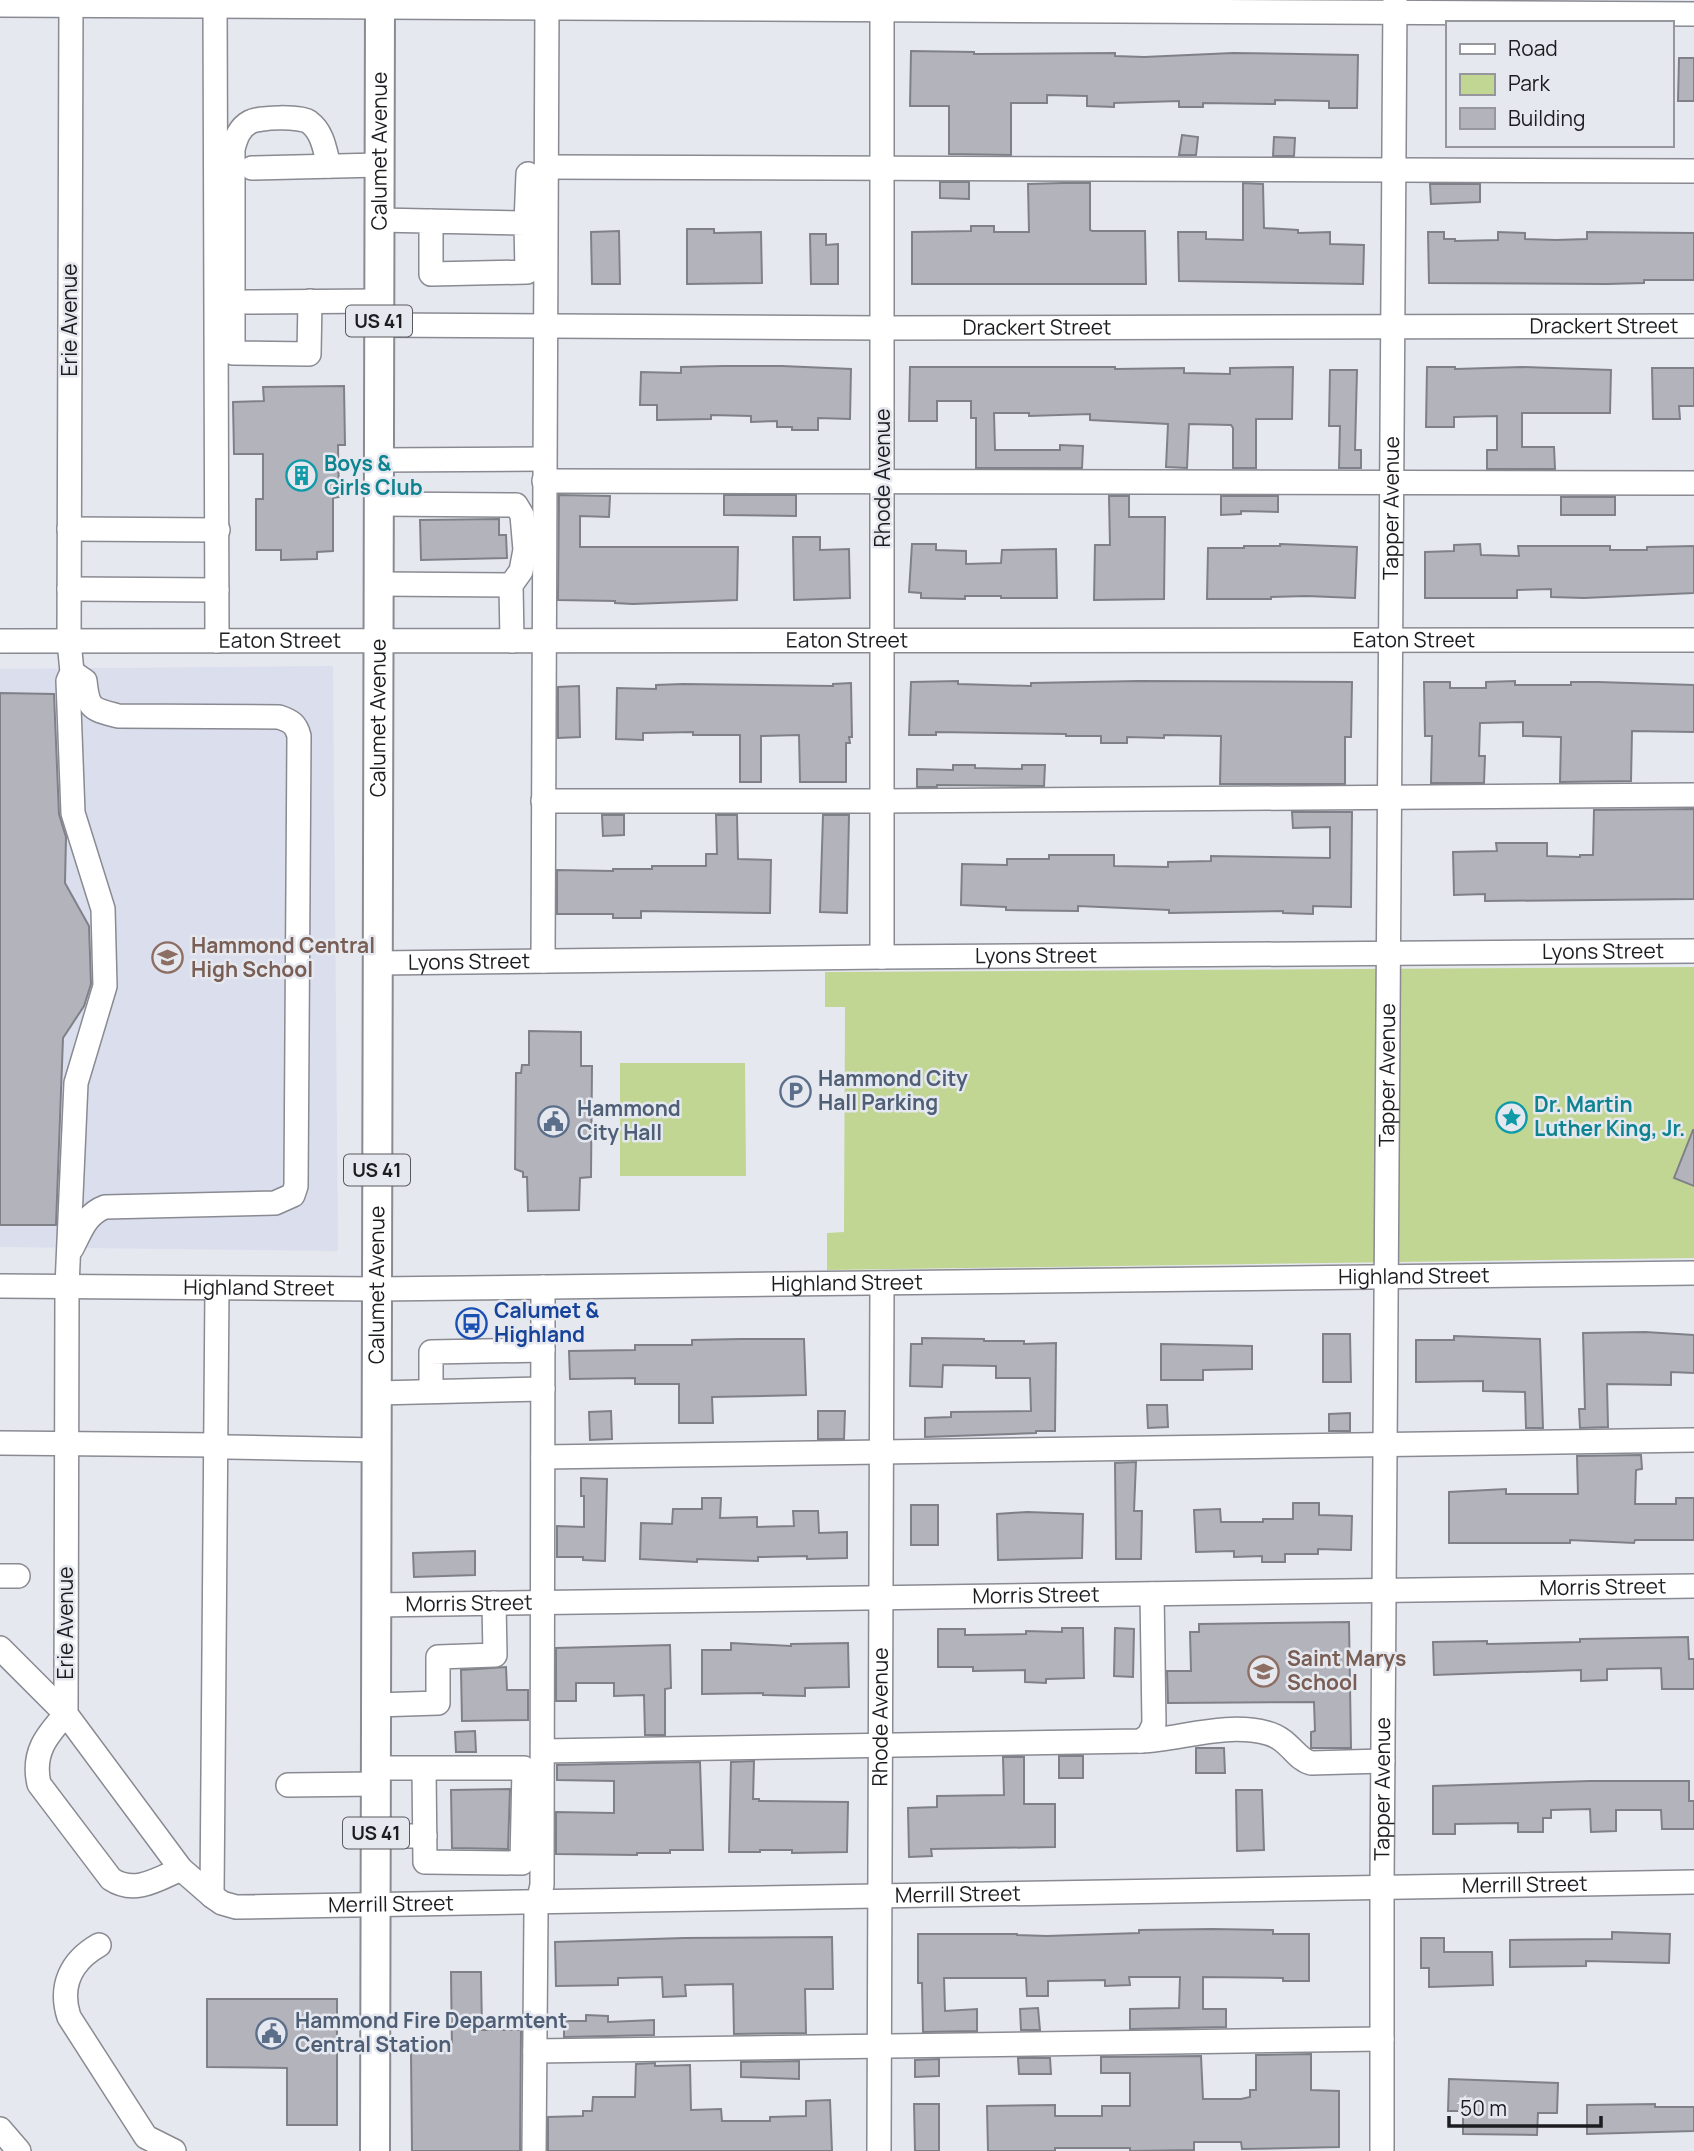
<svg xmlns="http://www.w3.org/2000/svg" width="1694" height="2151" font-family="Manrope,sans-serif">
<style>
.built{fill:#dadeed}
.green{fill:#c1d693}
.building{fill:#b2b3bb;stroke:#808188;stroke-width:2}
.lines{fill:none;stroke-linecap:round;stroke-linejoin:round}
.minor-casing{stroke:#898a92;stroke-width:26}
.major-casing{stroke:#898a92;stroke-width:32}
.minor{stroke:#fff;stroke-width:23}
.major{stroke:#fff;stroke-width:28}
.labels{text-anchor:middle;stroke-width:5;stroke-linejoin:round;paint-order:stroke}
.shield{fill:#e6e8f0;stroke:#595a5e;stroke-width:2}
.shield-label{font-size:19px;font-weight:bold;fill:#1c1d20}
.street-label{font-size:21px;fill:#1c1d20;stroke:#e6e8f0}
.culture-label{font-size:21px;font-weight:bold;fill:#0d838f;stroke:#e6e8f0;text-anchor:start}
.education-label{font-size:21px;font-weight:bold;fill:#785e54;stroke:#e6e8f0;text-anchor:start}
.service-label{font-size:21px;font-weight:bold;fill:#4e5e75;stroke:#e6e8f0;text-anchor:start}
.transit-label{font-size:21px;font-weight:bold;fill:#164399;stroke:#e6e8f0;text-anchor:start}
</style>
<rect width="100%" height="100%" fill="#e6e8f0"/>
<!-- built -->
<path class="built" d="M333,666L338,1251L0,1247V669Z"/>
<!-- green -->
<path class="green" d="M1694,967V1258L827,1270V1233L844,1232L845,1007H825V972Z
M620,1063H745L746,1176H620Z"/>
<!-- building -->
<path class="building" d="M911,51L974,52V54L1115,53V56L1144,57L1233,53L1358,55L1357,108H1329V101L1275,100V104L1203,103V107H1179V101L1114,103V107L1087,106V96L1047,95V103H1011V155L949,154V106H910Z
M1679,58H1694V101H1678Z
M1182,135L1198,137L1196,155H1179Z
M1274,137L1295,138L1294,156H1273Z
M940,182H969V199L940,198Z
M1063,183H1090V230L1092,231H1145L1146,284H912V232L971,231V226H994V232H1029L1028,184Z
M1243,183L1263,184L1264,228L1298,230V233L1330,232V244L1364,245L1363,284L1179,281L1178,232H1206V239L1243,240Z
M1430,184H1480V202L1431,204Z
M687,229H714V233L761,232L762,283L687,284Z
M619,231L620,284H592L591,232Z
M1428,232H1444V239H1455V241L1498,240V232L1525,233V239L1556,240L1587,239V232L1694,233V280H1644V283L1607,284L1429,283Z
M810,234H826V245L838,244V284H811Z
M723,366H782L851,369L850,419L818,418V430H792V427H777V421L751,422V416L711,415V419L657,420V405H640L641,372L681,373V367Z
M910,367H1115V369L1184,368V373L1230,374V368L1293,367L1292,419H1256V468H1233V428L1231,425L1189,424L1187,468L1166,467L1168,424L1090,420V414L1029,416V413H994L995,450H1060V445L1083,446L1082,468H976V418H971V401H937V421H909Z
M1427,367H1455V369L1522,367L1611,370L1610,413H1522V447H1554L1555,469H1487V450H1497V416L1454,417V427H1426Z
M1652,368H1694V406H1679L1680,419H1653Z
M1330,370H1357L1355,450H1361V468H1339L1340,426H1329Z
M344,386L345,445H338L339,497L333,498V551L317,552V559L281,560V550H256V499H263V454H234L233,402L264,401L263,387Z
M559,495L610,496L609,517L580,516V547H738L737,600L633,604L615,603V601L558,600Z
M724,495H796V516L724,515Z
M1109,496H1129V517H1165L1164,599L1094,600L1095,545H1110Z
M1221,496H1278V512L1241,511V514L1221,515Z
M1561,497H1615V515H1561Z
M499,519V535H506L507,558L421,560L420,520Z
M793,537H820V550L849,549L850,598L794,600Z
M912,544H936V550L966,551V564L1001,563L1002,550L1056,549L1057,598H1001V596H965V599L921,598V593L909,592Z
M1280,544L1357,547L1355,598L1307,596L1271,597V599H1207L1208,548H1244V546H1280Z
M1480,544L1481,555L1519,556L1518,546H1610V550H1647V547L1694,546V593L1584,598L1551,597V589L1517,590V598H1425V552L1454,551V545Z
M958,681V684L1031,686V683L1139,681L1352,682L1351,737H1345V784H1220L1221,736L1164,735V738L1127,737V743H1101V736H1066V734L936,732V735H909L911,682Z
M1515,681V685H1571V682H1598L1694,685V732L1632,731L1631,781L1560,782L1561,737L1523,736V722L1480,723L1479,756H1485L1484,783H1431L1432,736H1425L1424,682H1450V688H1486V682Z
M851,683L852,737H849L850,743H846V782H800L799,735L761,736V782H740V735H693V732L643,733V740L616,739L617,688L656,689V685L683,684L833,686V684Z
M579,686L580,737L558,738V687Z
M0,693L54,694L59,814L66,837L65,883L89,926L91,984L84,1006L63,1038L56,1225H0Z
M953,765H975V768L1022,769V765H1045L1044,786L937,785V787H917V769L953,770Z
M1694,809V899L1485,901V894L1454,895L1453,852L1497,851L1496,843H1547V856L1580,857V855H1593L1594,810Z
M1292,812H1352L1351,907L1313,906V914L1283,913V911L1169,913V910L1078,906V911L1006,910V907L961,905L962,864L1007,865V859H1049V855H1114V866L1168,867V862L1211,861V856L1330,858V827L1293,828Z
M602,815H624V835L603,836Z
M716,815H737L738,859L771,860L770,913L641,911V918H613V914H557V870L613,871V869H652V866H706V854H717Z
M823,815H849L847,913L820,912Z
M529,1031L581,1032V1066H592L591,1177L580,1178L579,1210L528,1211L527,1177H523V1172L515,1169L516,1073H521L522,1065H529Z
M1693,1130H1694V1186L1674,1178Z
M1645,1332L1694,1335V1373L1671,1372V1385L1607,1384L1608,1427L1580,1428L1579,1409H1585L1583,1333Z
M1323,1334H1350L1351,1382H1323Z
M1454,1336L1540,1339L1543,1428H1526L1525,1392L1483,1391V1381L1416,1382V1340H1454Z
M922,1338L984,1339V1341H1024V1344L1056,1343L1055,1431H1036V1433L925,1437V1418L951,1417V1412L1031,1411L1030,1378H996V1366L943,1365L942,1387L910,1386L911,1344H922Z
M740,1339H804L806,1395L712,1397L713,1423H679V1384H635V1378L570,1379L569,1351L635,1350V1345H692V1340Z
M1161,1344L1252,1346V1369L1203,1370V1380H1161Z
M1147,1405H1167L1168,1427L1148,1428Z
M611,1411L612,1439L590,1440L589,1412Z
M818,1411H845L844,1439H818Z
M1350,1413V1431H1329V1414Z
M1641,1455L1642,1469L1636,1470L1635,1504H1676V1498H1694V1540H1635L1634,1543L1570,1540V1543H1449V1492L1506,1489V1494H1578L1577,1456Z
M1136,1462L1134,1511H1142L1141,1559H1116L1115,1463Z
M581,1478L607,1479L605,1561L583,1560V1557H557V1526L584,1527V1496H581Z
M702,1498H721L720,1518L757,1517V1527L794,1526L793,1511H818L819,1533L847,1532V1558L807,1559V1556L758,1557V1561L697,1559V1562L640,1559L641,1523L672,1524L673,1509H702Z
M1293,1503H1319V1515L1352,1516L1351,1550L1318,1549V1554H1285V1562H1262V1556L1234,1557V1551L1196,1552L1194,1510L1220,1509L1221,1522H1263V1519H1293Z
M911,1505H938V1545H911Z
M1027,1512L1083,1514L1082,1558L998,1560L997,1514Z
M475,1551V1575L414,1577L413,1553Z
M1349,1622L1351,1748H1311V1732L1315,1731L1314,1702L1168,1703L1167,1671H1191L1190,1632H1199V1624Z
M1062,1628H1083L1084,1678L1046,1679V1683L1025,1682V1670L973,1671V1667H938V1629H965V1635L1026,1634V1631L1062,1632Z
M1115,1628L1134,1629L1133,1677L1114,1676Z
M1688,1637L1689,1659H1694V1689H1662L1661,1668L1607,1669V1680L1581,1681V1670L1434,1675L1433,1642L1487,1641V1644L1580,1642V1639Z
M731,1643L791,1646V1644L848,1643L849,1687L805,1688V1696L763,1695V1693L702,1694V1650H731Z
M670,1645L671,1688L665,1689V1735H645L644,1695L614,1696V1683H576V1701H556V1648Z
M506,1667L507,1690H528V1720L462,1721L461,1670Z
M475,1731L476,1752H456L455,1732Z
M1196,1748H1224L1225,1773H1196Z
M1059,1756H1083V1778H1059Z
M1003,1757H1024V1804H1055V1847L931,1849L932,1856L909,1857L908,1808L937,1807V1796L1004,1795Z
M754,1761L753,1799H759V1801L848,1802L847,1852L792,1853V1850H760V1852H729L731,1762Z
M700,1762L703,1850H670V1853H637V1855L556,1854V1812L614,1813V1781L557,1780V1765Z
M1590,1781H1689V1801H1694V1829H1662L1661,1810H1616V1831L1591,1832L1590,1809L1551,1810V1818H1543V1832H1518V1823L1455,1824V1834H1433V1786Z
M510,1789L508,1849L452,1848L451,1790Z
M1236,1790H1262L1264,1850L1237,1851Z
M1212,1929L1273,1930V1934H1309V1981H1283V1978L1203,1977V2009H1226V2027L1130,2029V2009L1179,2008L1180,1977H1129L1130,1985L1105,1986V1980L1048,1981V1996H1027L1026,1978H944L945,2011L977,2009V2031L923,2032L922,1983H918V1934H1017V1935L1047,1936L1139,1933V1930Z
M1612,1932L1670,1934L1669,1963L1586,1961V1966L1510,1967V1940L1612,1939Z
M832,1937L833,1989H805L806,2033L734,2034L733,1984L685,1985L686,1996L663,1997L662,1977L618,1978V1985L556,1986L555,1942L684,1938Z
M1421,1938H1444V1952H1492L1493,1985L1429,1987V1968H1421Z
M451,1972H481L482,2030H521L520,2151H412L411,2052H452Z
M207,1999H337V2125H287V2068L207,2067Z
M1038,2008L1040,2030H1021L1020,2009Z
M586,2015L608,2016V2022L654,2020V2035L564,2037V2021H586Z
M1311,2054V2090L1339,2091V2147L1242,2149L1241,2142H1194V2150L1130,2151V2148H1055V2151H988L987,2106L1055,2105V2116H1102V2106H1130V2073H1101V2057L1201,2056L1203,2099H1241L1250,2097V2090H1256V2055Z
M1018,2058H1050L1051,2074H1019Z
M939,2059V2076L915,2077V2060Z
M799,2061V2079L741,2077V2062Z
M655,2063V2066L690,2065L691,2110L721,2109L722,2121H770V2117L806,2116V2101L830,2100L832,2151H548V2117L583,2116V2111H592L593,2097H635L636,2064Z
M1449,2079L1558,2083L1557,2113H1538L1537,2135L1463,2134V2111H1448Z
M914,2104H939V2151H915Z
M1655,2104V2107H1694V2131L1587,2134V2105Z"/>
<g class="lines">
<defs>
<g id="minor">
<path id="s1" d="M71,0L69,641L72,672L68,681L73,813L103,909L105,986L76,1083L67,1286L66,1714L181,1869L212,1896L222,1903L236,1907L1694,1882"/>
<path d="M215,0L217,641"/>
<path d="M0,5L1694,14"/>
<path d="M546,167L1694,171"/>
<path d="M252,168L379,165"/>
<path d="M379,220L526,223L527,272L431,274V221"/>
<path d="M526,223L528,174"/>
<path d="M310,301L309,354L233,353V149C236,138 239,128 250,122C259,117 301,116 309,122C323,132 325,151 329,166"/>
<path d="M247,302L379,301"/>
<path id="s2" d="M379,325L883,328L1694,326"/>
<path d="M379,460L544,459"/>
<path d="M544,481L1694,483"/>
<path d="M379,504L516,505L522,515L525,550L521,571L511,585L512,641"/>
<path d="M69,529L218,530"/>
<path d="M379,584L511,585"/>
<path d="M69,589L217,590"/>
<path id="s3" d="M0,641L1694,640"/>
<path d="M72,672L85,681C88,710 92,709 118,716L279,717C291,721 296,724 299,736L296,1186L293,1195L275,1203L105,1207C86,1214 81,1231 72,1248"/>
<path d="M543,801H882L1694,795"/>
<path d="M882,957V0"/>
<path d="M543,961L547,0"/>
<path id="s4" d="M378,963L882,957L1694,951"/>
<path id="s5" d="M0,1286L377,1289L1694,1273"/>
<path d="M431,1391V1352L543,1350"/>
<path d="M377,1393L543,1389"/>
<path d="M0,1443L216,1445"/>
<path d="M228,1447L377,1450"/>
<path d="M543,1457L1694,1440"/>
<path d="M0,1576H18"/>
<path id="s6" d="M376,1605L1694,1586"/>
<path d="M0,1648L66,1714C46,1736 32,1753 39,1784L111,1879C135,1895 158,1879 181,1869"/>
<path d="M376,1705L438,1703V1657L495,1655L494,1603"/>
<path d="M1141,1741L1149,1735L1154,1724L1152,1594"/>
<path d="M543,1751L1141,1741C1182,1739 1225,1722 1267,1733C1290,1739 1295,1759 1311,1763L1383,1761"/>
<path d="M376,1768H524L522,1863L425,1862L424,1768"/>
<path d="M288,1785L376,1784"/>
<path d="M376,1836H425"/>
<path d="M212,1896L217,1288"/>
<path d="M99,1945C71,1961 59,1986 69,2017L146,2137L174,2151"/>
<path d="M535,2051L1382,2039"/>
<path d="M0,2129L19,2151"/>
<path d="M534,2151L536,1912L542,1885L543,1287"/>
<path id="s7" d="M879,2151L882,1283"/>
<path id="s8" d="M1382,2151V1886L1395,0"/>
</g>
<g id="major">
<path id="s9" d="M375,2151L380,0"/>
</g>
</defs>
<!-- minor casing -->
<use href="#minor" class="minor-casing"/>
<!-- major casing -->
<use href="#major" class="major-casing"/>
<!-- minor -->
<use href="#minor" class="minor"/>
<!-- major -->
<use href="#major" class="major"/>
</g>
<!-- icons -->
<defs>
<symbol id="building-ring" viewBox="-11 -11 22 22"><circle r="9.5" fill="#e6e8f0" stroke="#0f9aa8" stroke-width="1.5"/><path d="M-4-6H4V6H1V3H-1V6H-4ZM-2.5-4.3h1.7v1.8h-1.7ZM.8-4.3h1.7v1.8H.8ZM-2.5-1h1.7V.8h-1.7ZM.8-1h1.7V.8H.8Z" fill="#0f9aa8"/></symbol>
<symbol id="school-ring" viewBox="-11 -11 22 22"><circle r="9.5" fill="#e6e8f0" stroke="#8d6e63" stroke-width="1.5"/><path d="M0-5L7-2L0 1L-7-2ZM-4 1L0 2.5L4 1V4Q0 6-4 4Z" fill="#8d6e63"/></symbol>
<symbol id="parking-ring" viewBox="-11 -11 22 22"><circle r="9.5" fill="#e6e8f0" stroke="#5c6f8a" stroke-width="1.5"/><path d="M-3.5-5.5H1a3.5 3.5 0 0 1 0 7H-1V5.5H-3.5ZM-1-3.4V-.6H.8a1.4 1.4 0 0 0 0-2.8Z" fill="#5c6f8a"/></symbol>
<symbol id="sight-ring" viewBox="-11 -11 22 22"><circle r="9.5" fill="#e6e8f0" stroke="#0f9aa8" stroke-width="1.5"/><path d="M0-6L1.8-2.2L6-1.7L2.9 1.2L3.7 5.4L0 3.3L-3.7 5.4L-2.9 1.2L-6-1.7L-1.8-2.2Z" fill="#0f9aa8"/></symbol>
<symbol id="civic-ring" viewBox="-11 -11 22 22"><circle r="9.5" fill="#e6e8f0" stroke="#5c6f8a" stroke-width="1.5"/><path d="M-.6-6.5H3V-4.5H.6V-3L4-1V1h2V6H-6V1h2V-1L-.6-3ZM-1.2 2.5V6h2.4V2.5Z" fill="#5c6f8a"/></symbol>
<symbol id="bus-ring" viewBox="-11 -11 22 22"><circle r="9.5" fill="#e6e8f0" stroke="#1a4fb4" stroke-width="1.5"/><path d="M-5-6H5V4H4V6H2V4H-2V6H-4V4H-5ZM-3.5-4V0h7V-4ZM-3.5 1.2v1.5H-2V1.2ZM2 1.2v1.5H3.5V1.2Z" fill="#1a4fb4"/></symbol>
</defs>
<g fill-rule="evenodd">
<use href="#building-ring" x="284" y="458" width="35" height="35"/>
<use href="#school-ring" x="150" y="940" width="35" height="35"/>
<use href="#parking-ring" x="778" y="1074" width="35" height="35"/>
<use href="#sight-ring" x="1494" y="1100" width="35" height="35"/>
<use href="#civic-ring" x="536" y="1104" width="35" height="35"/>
<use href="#bus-ring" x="454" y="1306" width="35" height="35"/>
<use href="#school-ring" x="1246" y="1654" width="35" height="35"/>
<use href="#civic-ring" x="254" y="2016" width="35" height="35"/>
</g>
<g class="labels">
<!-- shield labels -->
<g class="shield">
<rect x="346" y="305.5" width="66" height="31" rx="5"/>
<rect x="344" y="1154.5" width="66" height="31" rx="5"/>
<rect x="343" y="1817.5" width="66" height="31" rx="5"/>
</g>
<g class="shield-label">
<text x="379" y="328">US 41</text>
<text x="377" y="1177">US 41</text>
<text x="376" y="1840">US 41</text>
</g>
<!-- street labels -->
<g class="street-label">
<text dy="7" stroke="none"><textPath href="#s9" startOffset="2000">Calumet Avenue</textPath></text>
<text transform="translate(70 320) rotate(-90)" y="7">Erie Avenue</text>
<text dy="7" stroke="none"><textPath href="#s2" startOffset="1225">Drackert Street</textPath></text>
<text dy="7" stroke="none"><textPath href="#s2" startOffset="658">Drackert Street</textPath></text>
<text transform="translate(883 478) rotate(-90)" y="7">Rhode Avenue</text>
<text dy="7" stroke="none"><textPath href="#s8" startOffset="1643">Tapper Avenue</textPath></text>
<text dy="7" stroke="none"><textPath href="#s3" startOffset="1414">Eaton Street</textPath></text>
<text dy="7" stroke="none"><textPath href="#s3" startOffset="280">Eaton Street</textPath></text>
<text dy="7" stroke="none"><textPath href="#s3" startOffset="847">Eaton Street</textPath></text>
<text dy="7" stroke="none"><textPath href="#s9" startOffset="1433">Calumet Avenue</textPath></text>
<text dy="7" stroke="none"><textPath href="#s4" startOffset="1225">Lyons Street</textPath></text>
<text dy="7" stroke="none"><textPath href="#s4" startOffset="658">Lyons Street</textPath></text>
<text dy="7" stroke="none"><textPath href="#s4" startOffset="91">Lyons Street</textPath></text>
<text dy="7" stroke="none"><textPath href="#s8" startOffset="1076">Tapper Avenue</textPath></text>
<text dy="7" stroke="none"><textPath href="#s5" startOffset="1414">Highland Street</textPath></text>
<text dy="7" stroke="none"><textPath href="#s5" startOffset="847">Highland Street</textPath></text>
<text dy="7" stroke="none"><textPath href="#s9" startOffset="866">Calumet Avenue</textPath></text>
<text dy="7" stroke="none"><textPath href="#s5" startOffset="259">Highland Street</textPath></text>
<text dy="7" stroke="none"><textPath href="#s6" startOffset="1227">Morris Street</textPath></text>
<text dy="7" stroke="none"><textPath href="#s6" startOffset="660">Morris Street</textPath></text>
<text dy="7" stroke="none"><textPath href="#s6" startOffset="93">Morris Street</textPath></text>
<text transform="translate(66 1623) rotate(-90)" y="7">Erie Avenue</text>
<text dy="7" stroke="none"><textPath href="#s7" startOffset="434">Rhode Avenue</textPath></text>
<text dy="7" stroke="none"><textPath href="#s8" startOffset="362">Tapper Avenue</textPath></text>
<text dy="7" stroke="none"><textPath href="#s1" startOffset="3274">Merrill Street</textPath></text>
<text dy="7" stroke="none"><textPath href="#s1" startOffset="2707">Merrill Street</textPath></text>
<text dy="7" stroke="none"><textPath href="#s1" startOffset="2140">Merrill Street</textPath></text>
</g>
<!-- culture labels -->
<g class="culture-label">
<text x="324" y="471">Boys &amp;<tspan x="324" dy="24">Girls Club</tspan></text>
<text x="1534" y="1112">Dr. Martin<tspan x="1534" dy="24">Luther King, Jr.</tspan></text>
</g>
<!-- education labels -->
<g class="education-label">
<text x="191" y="953">Hammond Central<tspan x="191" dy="24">High School</tspan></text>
<text x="1287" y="1666">Saint Marys<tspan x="1287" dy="24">School</tspan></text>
</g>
<!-- service labels -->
<g class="service-label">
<text x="818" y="1086">Hammond City<tspan x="818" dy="24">Hall Parking</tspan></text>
<text x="577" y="1116">Hammond<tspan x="577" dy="24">City Hall</tspan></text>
<text x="295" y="2028">Hammond Fire Deparmtent<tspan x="295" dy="24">Central Station</tspan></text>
</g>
<!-- transit labels -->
<g class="transit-label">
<text x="494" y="1318">Calumet &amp;<tspan x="494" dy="24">Highland</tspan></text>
</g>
</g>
<!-- legend -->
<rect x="1446" y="21" width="228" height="126" fill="#e6e8f0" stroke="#95979d" stroke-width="2"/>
<rect x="1460" y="44" width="35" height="10" fill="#ffffff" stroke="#95979d" stroke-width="2"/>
<text x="1508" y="56" font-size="21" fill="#1c1d20">Road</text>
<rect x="1460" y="74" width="35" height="21" fill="#c1d693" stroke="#95979d" stroke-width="2"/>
<text x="1508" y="91" font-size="21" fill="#1c1d20">Park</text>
<rect x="1460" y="108" width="35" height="21" fill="#b2b3bb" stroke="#95979d" stroke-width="2"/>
<text x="1508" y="126" font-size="21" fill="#1c1d20">Building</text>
<!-- scale -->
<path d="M1449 2116v10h152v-10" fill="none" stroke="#1c1d20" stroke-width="3.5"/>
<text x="1460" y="2116" font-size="21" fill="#1c1d20" stroke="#e6e8f0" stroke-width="5" paint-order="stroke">50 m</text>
</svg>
